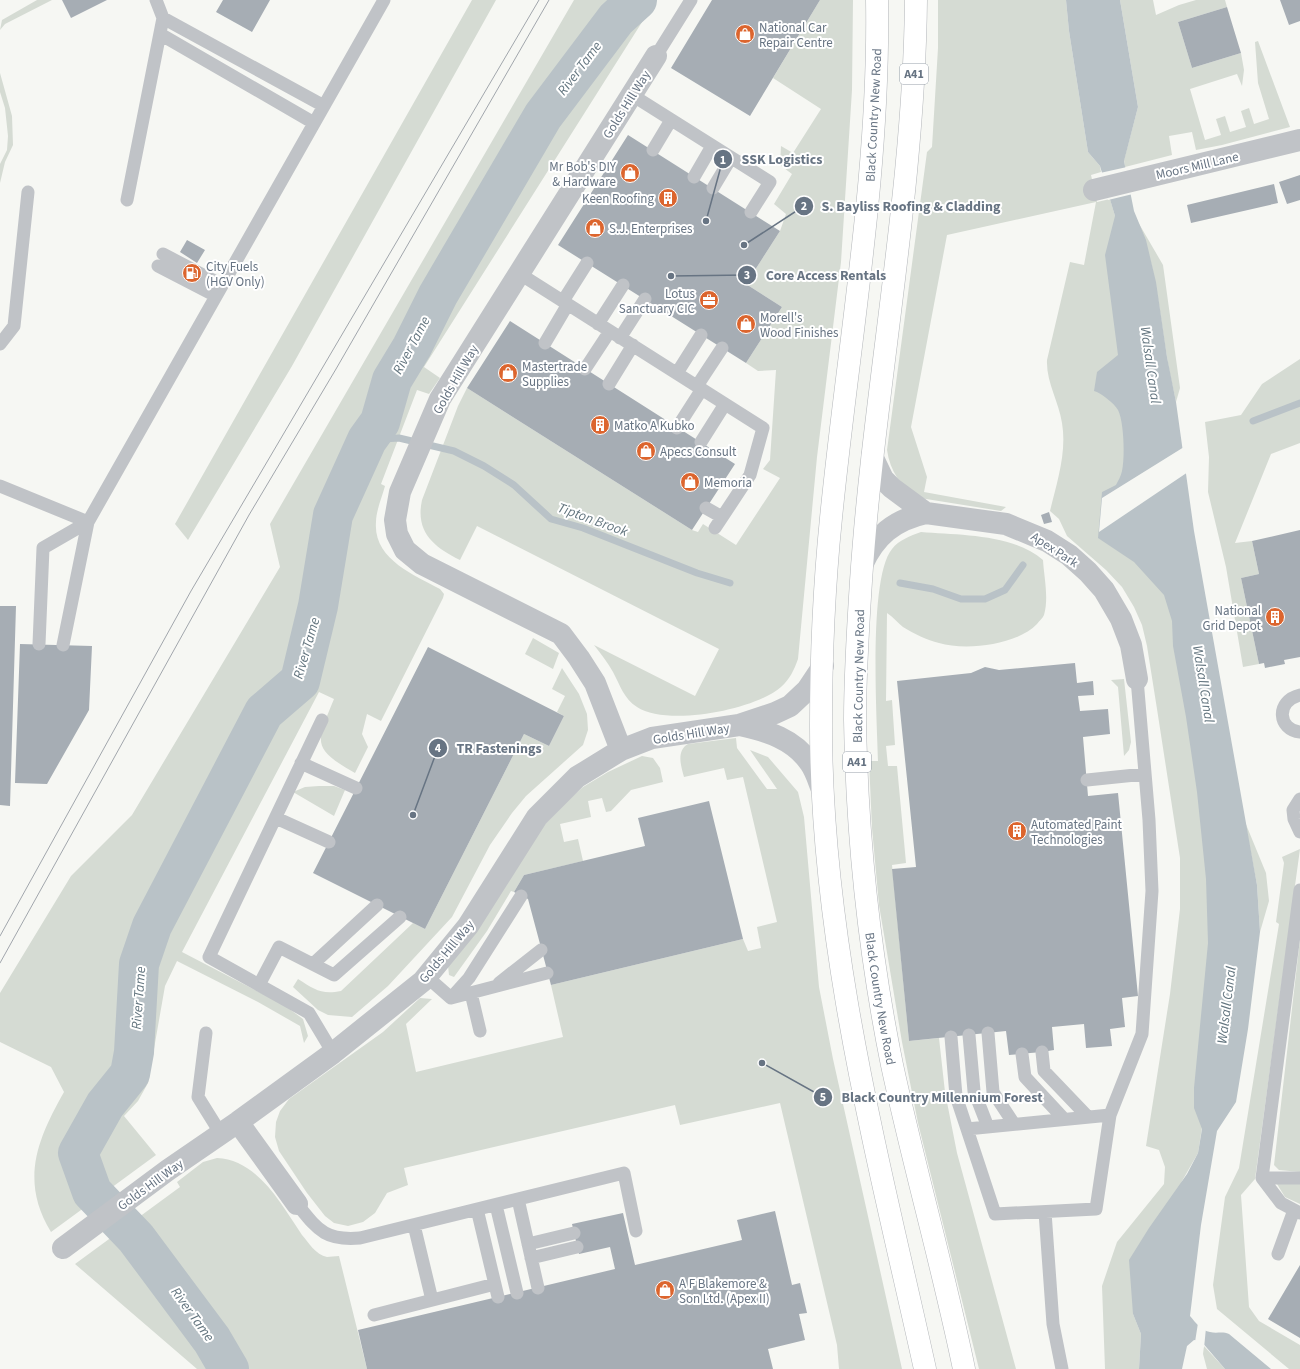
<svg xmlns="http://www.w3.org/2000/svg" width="1300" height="1369" font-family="'Source Sans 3',sans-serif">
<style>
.green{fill:#d5dbd3}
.water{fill:#b9c2c7}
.pier{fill:#f6f7f3}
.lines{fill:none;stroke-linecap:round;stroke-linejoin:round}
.stream{stroke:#b9c2c7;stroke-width:7}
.river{stroke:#b9c2c7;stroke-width:40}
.building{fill:#a6adb4}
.highway-casing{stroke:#b3b6ba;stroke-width:23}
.lane{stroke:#c0c3c7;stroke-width:13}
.street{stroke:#c0c3c7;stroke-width:22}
.highway{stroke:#fff;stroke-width:22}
.tram{stroke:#a1a6ac;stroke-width:1}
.labels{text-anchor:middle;stroke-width:4;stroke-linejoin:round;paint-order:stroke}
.shield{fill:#fff;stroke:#959ea8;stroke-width:1}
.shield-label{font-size:12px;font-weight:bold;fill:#677483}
.poi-label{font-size:13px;fill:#677483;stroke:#fff;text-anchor:start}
.street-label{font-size:13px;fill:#677483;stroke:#fff}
.water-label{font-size:14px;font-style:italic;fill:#63757f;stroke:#fff}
.leader{fill:none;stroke:#677483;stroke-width:1.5}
.callout-dot{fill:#677483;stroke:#fff;stroke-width:1.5}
.mark-label{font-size:12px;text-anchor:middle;font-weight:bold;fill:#fff}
.callout-label{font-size:14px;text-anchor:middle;font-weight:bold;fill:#677483;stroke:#fff;stroke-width:4;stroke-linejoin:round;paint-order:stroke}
</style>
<rect width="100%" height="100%" fill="#f6f7f3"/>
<!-- green -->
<path class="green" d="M37,0H52L5,24L0,30L2,20Z
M472,0H496L292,366L188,540L175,524Z
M574,0H656L424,367L440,378L429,394L417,390L381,484L385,486C382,497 376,511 376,522C373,559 414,575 440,589L444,594L443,598L381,721L367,714L362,734L368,747L355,773C311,748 316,743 334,699L319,692L182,952L284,1005L303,1019L308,1036L304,1043L300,1026L258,1002L177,961L165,986L148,1083L138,1101L124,1116L156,1155L51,1232C20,1181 37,1140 64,1092L51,1067L0,1042V993L71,876L132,815L280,567L270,524Z
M820,0H853L852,90L841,262L817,457L798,659C794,670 790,679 781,687C755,710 667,727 637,707C624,699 620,685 613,672C608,663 601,654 594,645L695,696L719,649L477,526L460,560C434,547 415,532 422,500L458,406L467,388L692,530L698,532L703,524L736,545L780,478L763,469L770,460L776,370L758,371L746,363L782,307L746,284L780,231L786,214L774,204L792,174L780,165L781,146L793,153L821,109L773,78Z
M938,0H1066L1069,31L1088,152L1100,166L1101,172L1091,175L1097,202L1110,199L1115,216L1165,577L1205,785L1212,1064L1198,1153L1182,1181L1133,1314L1141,1334L1139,1369H1105L1102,1286L1117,1242L1164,1184L1165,1167L1159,1150L1146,1146L1170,994L1180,909V858L1157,709L1147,646L1142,625L1134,607L1122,587L1106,570L1067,536L1059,519L1050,511C1057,482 1067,452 1062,423C1059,402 1046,382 1047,360L1070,262L1084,265L1096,202L947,235L911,427L927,477L924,492L1006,507L1001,511L920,498C901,488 890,471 887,450L927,152L932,147L938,48Z
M1120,0H1153L1156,15L1179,5L1196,0H1225L1227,7L1178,22L1192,68L1241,53L1244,70L1242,86L1237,74L1190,89L1205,140L1221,135L1216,119L1225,116L1230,132L1246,127L1241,111L1249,108L1254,124L1269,119L1258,83L1255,42L1258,41L1290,127L1222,145L1196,150L1192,132L1169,136L1172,155L1125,167L1124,160L1138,107Z
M0,73L12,116L13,145L5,162L0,183V164L7,150L8,136L5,108L0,92Z
M1138,222L1163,265L1180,388L1176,402C1173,387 1169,372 1167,357C1159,310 1156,266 1138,222Z
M1300,359V443L1271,454L1235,543L1252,541L1259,574L1241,578L1259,664L1243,667L1226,567L1208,492L1209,457L1205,422L1241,415L1262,384Z
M921,532C959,535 1013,534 1043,560C1044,577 1049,598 1044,615C1043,618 1039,621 1037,624C1017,645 966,651 939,643C927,640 914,634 903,627C898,623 893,617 887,613L886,701L892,700L895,745L886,746L888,766H897L906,863L892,865L909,1041L939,1038L945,1092L957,1153L1016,1369H979L918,1123L902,1042L879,905L872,828L869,761H878C877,719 868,578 892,549C899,540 910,536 921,532Z
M533,638L559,653L553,669L525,654Z
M562,668L579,694L587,714L588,730L583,745L526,796L512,813L490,845L452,917L388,986L352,1017L328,1015L318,1010L293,987L298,979C314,989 321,995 341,991L413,923L425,929L524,734L549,746L564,716L557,712L565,696L552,689Z
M1124,679L1131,742L1129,750L1124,756L1118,687L1111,680Z
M736,738L737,748L767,789H777L750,750L768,757L798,792L804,817L819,987L833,1059L902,1369H839L837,1345L780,1103L680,1125L675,1105L404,1168L408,1185L387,1193L375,1213L363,1222L348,1226L334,1223L325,1216L307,1193L279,1151L275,1137L276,1122L280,1111L289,1099L383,1032L420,998L432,999L406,1024L416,1072L563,1037L551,985L743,939L748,951L761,948L757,927L777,922L743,777L727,780L724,768L684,777C681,766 676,751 688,744Z
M642,756L653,758L660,768L663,782L631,790L611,811L606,812L602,798L588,801L591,817L560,824L564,842L578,839L583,861L524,875L514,892L511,891L487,931L454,977L449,975L448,966L543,826L567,801L583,787L608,772Z
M319,786H334L345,790L334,816L293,792L305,787Z
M1245,822L1266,873L1269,901L1260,932L1257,885Z
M1300,849L1255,1179L1241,1195L1249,1307L1259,1321L1300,1345V1369H1289L1217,1309L1213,1285L1225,1197L1239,1168L1279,924L1276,922L1284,863L1282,857Z
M1300,939V1172L1279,1170L1274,1165Z
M217,1158C258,1160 281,1204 302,1235C308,1242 316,1255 327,1257C330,1257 335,1256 339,1256L367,1369H197L75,1264L180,1187L177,1182L203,1162Z
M1277,1184H1300V1204L1285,1197Z
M1204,1346L1225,1369H1207L1203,1354Z"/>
<!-- water -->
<path class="water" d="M1066,0H1120L1138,107L1124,161L1134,211L1146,240L1156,282L1167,357L1176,402L1194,531L1257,885L1260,932L1248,1029L1236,1102L1217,1131L1201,1225L1190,1316C1195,1322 1202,1331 1210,1332C1217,1334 1222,1331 1229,1334L1271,1369H1225L1201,1341L1194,1340L1187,1346L1182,1369H1139L1141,1334L1133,1314L1129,1260L1149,1228L1187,1174L1198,1153L1202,1129L1194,1108V1088L1208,943L1206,879L1197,792L1186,717L1173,646L1172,621L1164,595L1134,562L1098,538L1102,492L1116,485C1118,481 1121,476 1122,471C1125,457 1124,422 1118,410C1114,403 1101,393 1094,391L1097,372L1118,355L1105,255L1115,216L1100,166L1088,152L1069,31Z"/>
<!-- pier -->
<path class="pier" d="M1127,167L1133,194L1108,200L1100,173Z
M1184,447L1188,472L1099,532L1102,498Z
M1198,1323L1206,1328L1204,1348L1199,1343L1195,1342Z"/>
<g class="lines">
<!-- stream -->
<path class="stream" d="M1253,421L1300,403
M367,440L399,438L454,451L484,466L514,485L551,519L583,528L697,573L730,583
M900,583L933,589L961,599H985L1005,590L1023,565"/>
<!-- river -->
<path class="river" d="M229,1369L212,1340L136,1238L92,1192L78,1153L105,1105L130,1074L134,1052L139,964L152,926L264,712L300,681L318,606L333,515L367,440L380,422L392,380L412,347L438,295L543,116L616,19L637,0"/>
</g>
<!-- building -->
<path class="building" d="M62,0H107L71,18Z
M223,0H270L252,32L216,12Z
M712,0H820L750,116L671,68Z
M1280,0H1300V21L1289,25Z
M1227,7L1241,53L1192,68L1178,22Z
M628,135L780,231L746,284L782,307L746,363L558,245Z
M1300,175V200L1287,204L1279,182Z
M1274,184L1278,203L1191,223L1187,205Z
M187,240L205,250L197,263L180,252Z
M510,321L735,464L692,530L467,388Z
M1049,512L1052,522L1044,524L1041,515Z
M1300,530V657L1284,660L1285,664L1265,668L1264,663L1259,664L1241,578L1259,574L1252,541Z
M0,606H16L10,806L0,805Z
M20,644L92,646L89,710L47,784L15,783Z
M428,647L564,716L549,746L524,734L425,929L313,873Z
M1075,663L1077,683L1093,681L1094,695L1078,696L1080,711L1108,709L1110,734L1083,737L1088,796L1118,793L1138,996L1122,998L1125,1027L1110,1029L1112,1046L1086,1048L1084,1024L1052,1027L1054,1050L1042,1052L1009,1055L1006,1031L909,1041L892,869L916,867L897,681L971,673L985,667L999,670Z
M709,801L743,939L551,985L528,899L514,892L524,875L645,846L638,818Z
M775,1211L792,1285L800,1283L807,1313L799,1314L805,1340L768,1349L773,1369H367L358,1330L615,1269L610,1247L579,1254L572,1224L623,1213L635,1265L742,1240L737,1220Z
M1300,1265V1338L1268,1319Z"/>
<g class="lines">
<defs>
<g id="highway">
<path d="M877,0C880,174 848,345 831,518C824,587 821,657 821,726C821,945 878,1157 925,1369"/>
<path id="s1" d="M916,0C914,195 874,387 861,581C858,627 855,673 855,720C857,835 869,952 892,1065C914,1167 943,1267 964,1369"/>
</g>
</defs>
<!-- highway casing -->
<use href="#highway" class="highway-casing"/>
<!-- lane -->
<path class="lane" d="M163,18L324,106
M160,34L314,123
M656,56L691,0
M632,95L770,182L751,212
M653,150L671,120
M694,177L712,146
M713,188L731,158
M127,200L163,18L156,0
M163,254L222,285
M158,266L216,296
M520,274L763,428L750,475L715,528
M563,301L587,263
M598,324L623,285
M620,338L645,299
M545,343L568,304
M0,344L14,326L28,192
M585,369L610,331
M677,373L701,335
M609,384L633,345
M697,386L722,348
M677,428L702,389
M701,442L725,404
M0,486L88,522L384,0
M706,508L722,517
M39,644L43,548L88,522L63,645
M1300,695C1275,701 1278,730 1300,732
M322,720L209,957L309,1013L333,1053
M301,763L356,788
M1087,780L1145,774
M1300,799L1293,810L1294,819L1300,832
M276,818L329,842
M1300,890L1262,1178H1300
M313,964L377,905
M426,976L451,998L547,973
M499,983L541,950
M259,985L279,947L334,975L400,917
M471,993L480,1031
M451,998L469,978L521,896
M206,1033L198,1097L221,1134
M988,1033L993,1092L1014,1124
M969,1035L974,1091L988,1127
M951,1037L956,1096L967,1129L1110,1115L1142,1034L1152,891L1149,820L1137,679
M1042,1052L1044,1071L1088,1117
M1022,1054L1025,1077L1064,1119
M967,1129L995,1214L1096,1209L1110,1115
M1262,1178L1281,1203L1300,1213
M518,1199L538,1288
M297,1204C318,1230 325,1241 360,1238L624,1173L636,1231
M496,1205L517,1293
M477,1209L498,1297
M1045,1212L1053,1324L1062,1369
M414,1225L432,1300
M528,1244L574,1233
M1278,1254L1294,1210
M531,1258L577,1247
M374,1315L495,1284"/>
<!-- street -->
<path class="street" d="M1094,190L1300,140
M872,456L883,479L892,488L926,513L1006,524L1047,541L1069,555L1088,572L1104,590L1121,619L1131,645L1137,679
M862,565C875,536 894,520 926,513
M740,725C767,731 794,739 810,763C816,771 819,783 823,792
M621,750L595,683L579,658L561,634L422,564L405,550L397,534L395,520L400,492L440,399L656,56
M238,1122L297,1204
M63,1248L168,1170L238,1122L333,1053L423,981L468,926L537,817L577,777L621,750L652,738L739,725L775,713L790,706L807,690L823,666"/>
<!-- highway -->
<use href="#highway" class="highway"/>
<!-- tram -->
<path class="tram" d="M0,936L191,591L539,0
M0,963L249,515L336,369L549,0"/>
</g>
<!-- icons -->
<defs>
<symbol id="shop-disc" viewBox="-11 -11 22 22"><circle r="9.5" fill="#dc652e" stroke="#fff"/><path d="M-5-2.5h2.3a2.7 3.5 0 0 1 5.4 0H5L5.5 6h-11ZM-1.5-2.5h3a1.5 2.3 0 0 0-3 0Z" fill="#fff"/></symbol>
<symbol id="building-disc" viewBox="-11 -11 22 22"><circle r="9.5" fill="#dc652e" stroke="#fff"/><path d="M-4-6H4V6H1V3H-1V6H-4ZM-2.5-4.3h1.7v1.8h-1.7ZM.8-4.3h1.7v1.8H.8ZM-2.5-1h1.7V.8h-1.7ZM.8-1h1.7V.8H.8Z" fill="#fff"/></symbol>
<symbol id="fuel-disc" viewBox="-11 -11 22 22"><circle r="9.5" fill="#dc652e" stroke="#fff"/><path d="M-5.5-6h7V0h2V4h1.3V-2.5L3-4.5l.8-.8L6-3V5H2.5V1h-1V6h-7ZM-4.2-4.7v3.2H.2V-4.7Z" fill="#fff"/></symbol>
<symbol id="office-disc" viewBox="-11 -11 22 22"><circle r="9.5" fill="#dc652e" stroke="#fff"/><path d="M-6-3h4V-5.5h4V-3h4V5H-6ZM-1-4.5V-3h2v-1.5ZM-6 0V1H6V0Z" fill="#fff"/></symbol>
</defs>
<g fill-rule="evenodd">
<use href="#shop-disc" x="734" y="23" width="22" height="22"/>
<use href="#shop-disc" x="619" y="162" width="22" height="22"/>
<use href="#building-disc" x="657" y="187" width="22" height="22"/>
<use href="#shop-disc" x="584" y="217" width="22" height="22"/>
<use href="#fuel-disc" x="181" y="262" width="22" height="22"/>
<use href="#office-disc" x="698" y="289" width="22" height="22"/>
<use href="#shop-disc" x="735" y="313" width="22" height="22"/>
<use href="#shop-disc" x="497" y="362" width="22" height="22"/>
<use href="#building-disc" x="589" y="414" width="22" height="22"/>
<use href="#shop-disc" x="635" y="440" width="22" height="22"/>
<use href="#shop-disc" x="679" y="471" width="22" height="22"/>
<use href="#building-disc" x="1264" y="606" width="22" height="22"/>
<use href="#building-disc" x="1006" y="820" width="22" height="22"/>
<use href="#shop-disc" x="654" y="1279" width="22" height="22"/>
</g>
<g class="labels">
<!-- shield labels -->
<g class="shield">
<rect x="900" y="64" width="28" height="20" rx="3"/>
<rect x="843" y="752" width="28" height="20" rx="3"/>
</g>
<g class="shield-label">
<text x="914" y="78">A41</text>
<text x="857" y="766">A41</text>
</g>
<!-- poi labels -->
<g class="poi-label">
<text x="759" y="32">National Car<tspan x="759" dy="15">Repair Centre</tspan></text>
<text x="616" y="171" text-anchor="end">Mr Bob's DIY<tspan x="616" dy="15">&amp; Hardware</tspan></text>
<text x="654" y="203" text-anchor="end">Keen Roofing</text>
<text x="609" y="233">S.J. Enterprises</text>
<text x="206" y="271">City Fuels<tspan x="206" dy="15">(HGV Only)</tspan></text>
<text x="695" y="298" text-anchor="end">Lotus<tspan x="695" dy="15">Sanctuary CIC</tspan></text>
<text x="760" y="322">Morell's<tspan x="760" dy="15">Wood Finishes</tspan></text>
<text x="522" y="371">Mastertrade<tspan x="522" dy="15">Supplies</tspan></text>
<text x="614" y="430">Matko A Kubko</text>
<text x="660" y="456">Apecs Consult</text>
<text x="704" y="487">Memoria</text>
<text x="1261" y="615" text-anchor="end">National<tspan x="1261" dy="15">Grid Depot</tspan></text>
<text x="1031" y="829">Automated Paint<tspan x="1031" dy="15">Technologies</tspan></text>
<text x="679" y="1288">A F Blakemore &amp;<tspan x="679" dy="15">Son Ltd. (Apex II)</tspan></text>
</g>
<!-- street labels -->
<g class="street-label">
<text transform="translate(626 104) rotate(-58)" y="5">Golds Hill Way</text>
<text transform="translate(873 115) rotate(-87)" y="5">Black Country New Road</text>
<text transform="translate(1197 165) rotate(-13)" y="5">Moors Mill Lane</text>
<text transform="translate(455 379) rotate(-60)" y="5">Golds Hill Way</text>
<text transform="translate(1055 549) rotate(33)" y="5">Apex Park</text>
<text transform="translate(858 676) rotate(-89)" y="5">Black Country New Road</text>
<text transform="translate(691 733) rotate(-9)" y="5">Golds Hill Way</text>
<text transform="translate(446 951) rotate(-50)" y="5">Golds Hill Way</text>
<text dy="5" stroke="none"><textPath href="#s1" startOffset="1003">Black Country New Road</textPath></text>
<text transform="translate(150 1184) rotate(-36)" y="5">Golds Hill Way</text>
</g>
<!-- water labels -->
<g class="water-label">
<text transform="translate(579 68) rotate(-53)" y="5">River Tame</text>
<text transform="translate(411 345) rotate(-62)" y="5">River Tame</text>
<text transform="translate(1151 365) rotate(82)" y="5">Walsall Canal</text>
<text transform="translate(593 519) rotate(20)" y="5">Tipton Brook</text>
<text transform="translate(306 648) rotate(-74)" y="5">River Tame</text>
<text transform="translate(1204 684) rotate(81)" y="5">Walsall Canal</text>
<text transform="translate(138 998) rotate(-86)" y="5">River Tame</text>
<text transform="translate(1226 1005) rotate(-83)" y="5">Walsall Canal</text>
<text transform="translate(193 1314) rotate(54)" y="5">River Tame</text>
</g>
</g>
<!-- callouts -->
<path class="leader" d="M706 221L723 159M744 245L804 206M671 276L747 275M413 815L438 748M762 1063L823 1097"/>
<g class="callout-dot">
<circle cx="706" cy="221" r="4"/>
<circle cx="744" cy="245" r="4"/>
<circle cx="671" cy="276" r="4"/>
<circle cx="413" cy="815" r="4"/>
<circle cx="762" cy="1063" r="4"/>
<circle cx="723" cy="159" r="10"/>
<circle cx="804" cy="206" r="10"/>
<circle cx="747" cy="275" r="10"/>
<circle cx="438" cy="748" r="10"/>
<circle cx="823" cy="1097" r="10"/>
</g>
<g class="mark-label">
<text x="723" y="164">1</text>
<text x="804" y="210">2</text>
<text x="747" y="279">3</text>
<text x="438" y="752">4</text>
<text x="823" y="1101">5</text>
</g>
<g class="callout-label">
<text x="782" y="164">SSK Logistics</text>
<text x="911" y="211">S. Bayliss Roofing &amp; Cladding</text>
<text x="826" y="280">Core Access Rentals</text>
<text x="499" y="753">TR Fastenings</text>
<text x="942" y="1102">Black Country Millennium Forest</text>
</g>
</svg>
